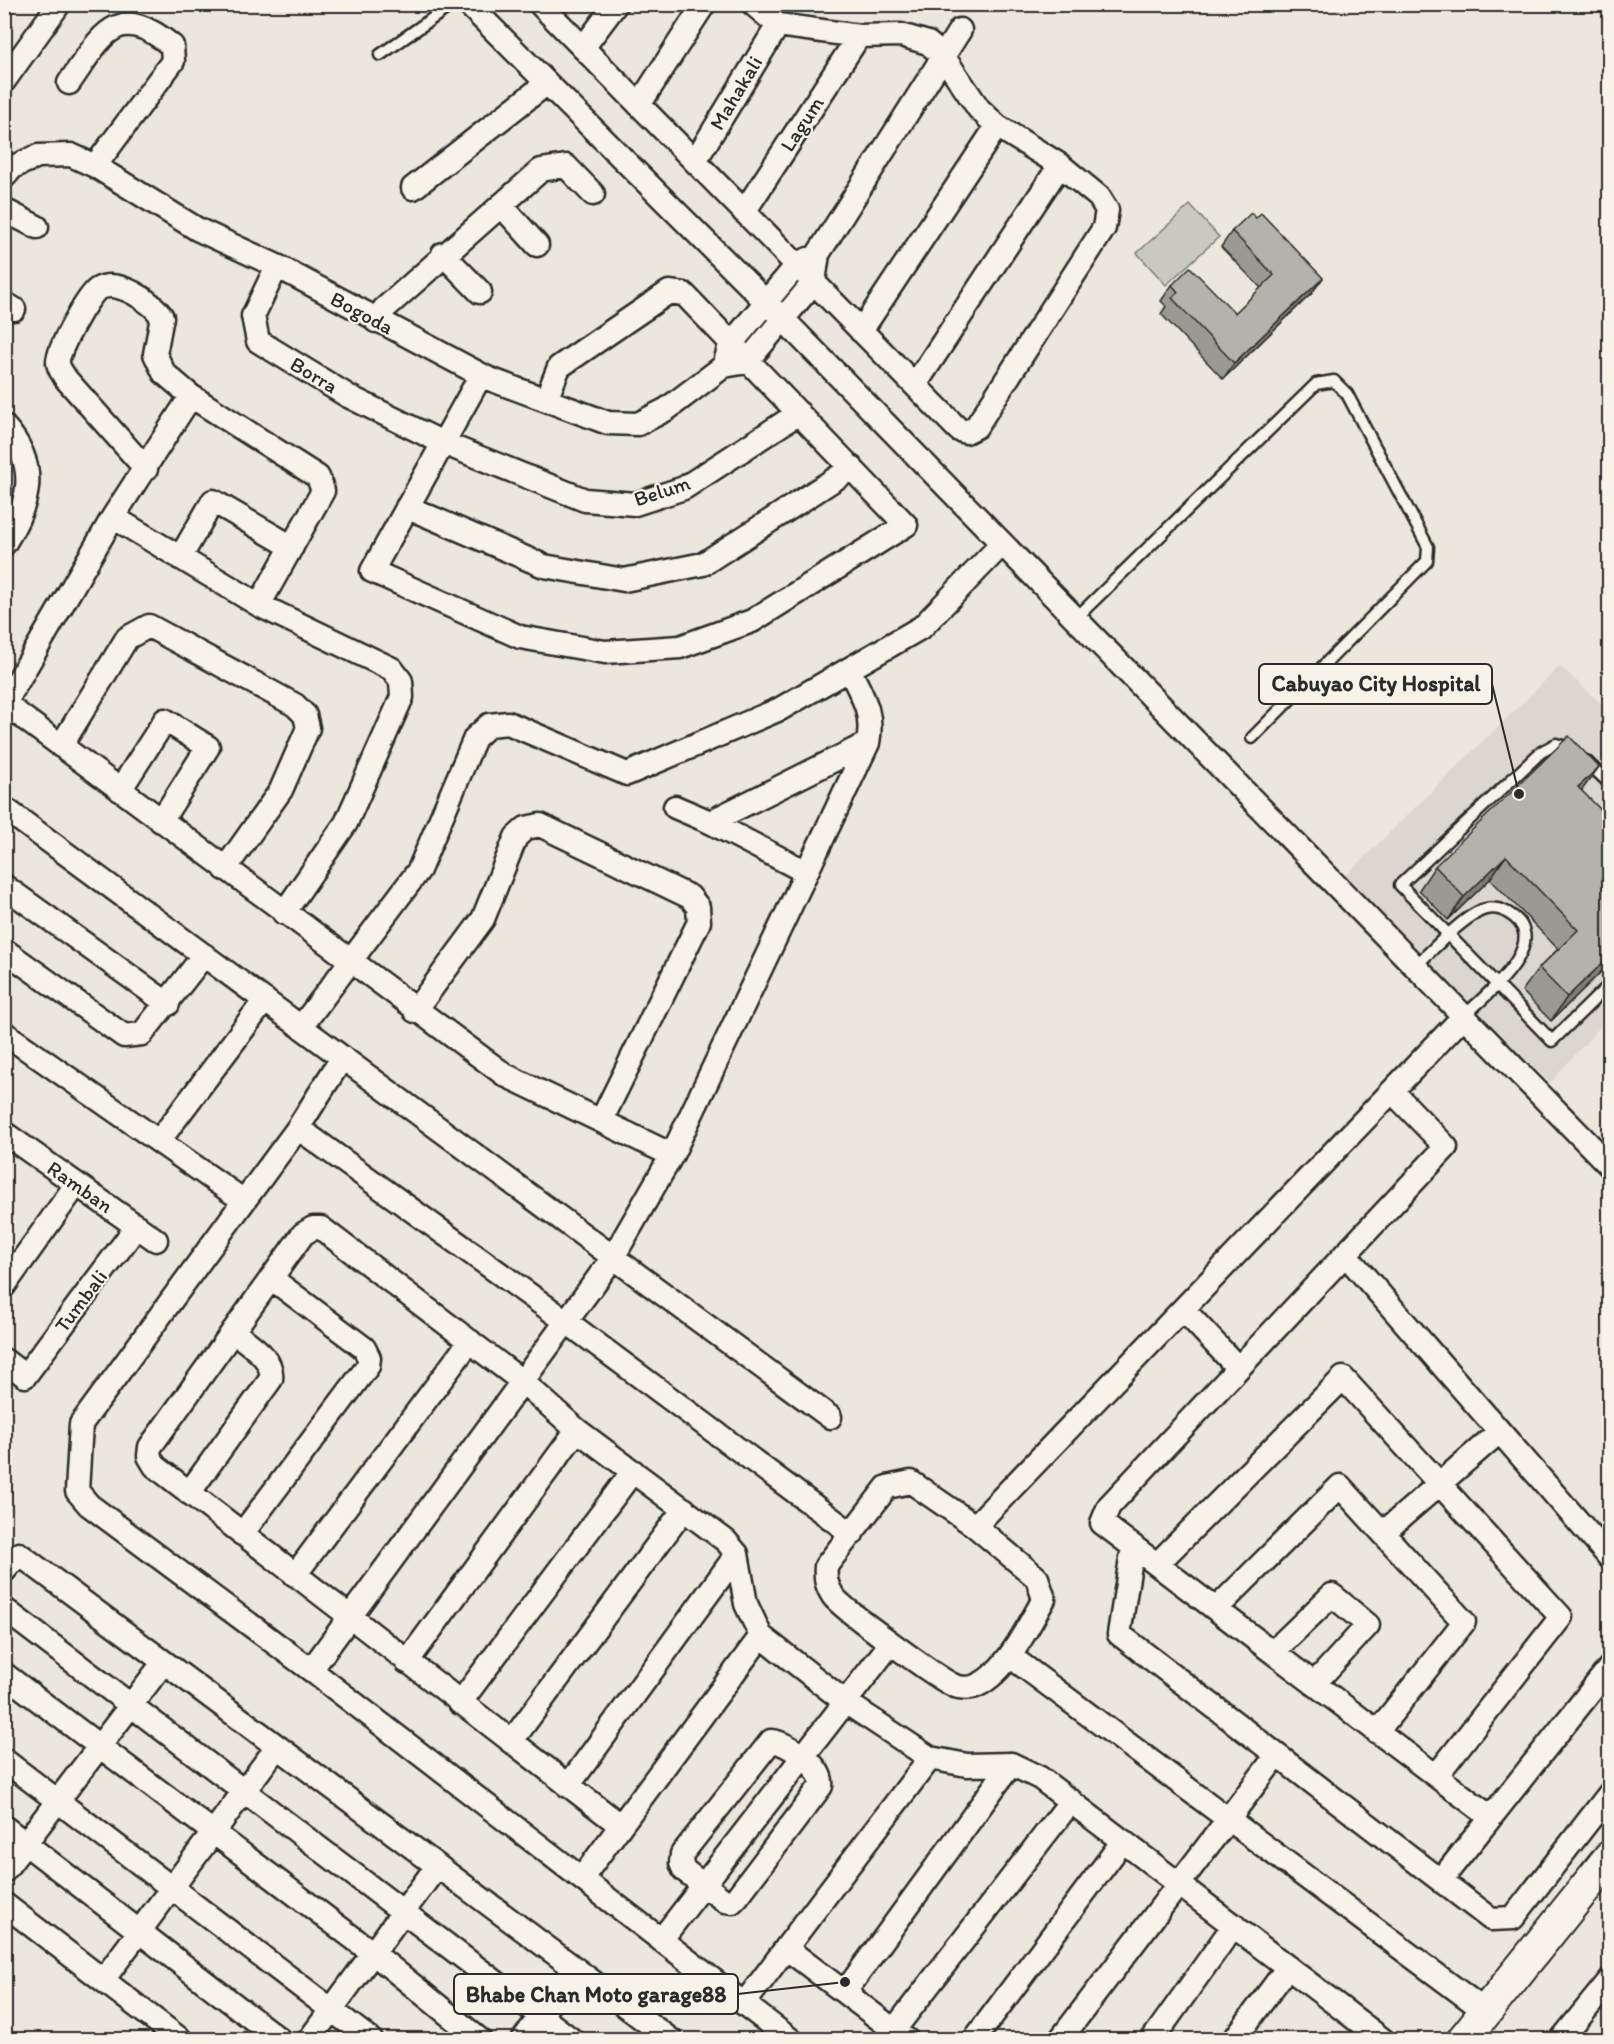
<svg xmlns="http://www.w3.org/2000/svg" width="1614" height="2044" font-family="Itim,sans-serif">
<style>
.built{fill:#dbd7ce}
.green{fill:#cbc8bf;stroke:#7b7a75;stroke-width:1.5}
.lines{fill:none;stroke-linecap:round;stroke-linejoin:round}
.lane-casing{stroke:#2b2b2b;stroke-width:15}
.street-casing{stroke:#2b2b2b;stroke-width:27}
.secondary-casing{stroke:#2b2b2b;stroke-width:36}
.lane{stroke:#f7f3e8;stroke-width:10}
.street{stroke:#f7f3e8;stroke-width:22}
.secondary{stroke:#f7f3e8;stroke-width:32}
.wall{fill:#9c9993;stroke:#2b2b2b;stroke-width:1.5}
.shaded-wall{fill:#7f7d78;stroke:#2b2b2b;stroke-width:1.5}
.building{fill:#b5b2ab;stroke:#2b2b2b;stroke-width:1.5}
.labels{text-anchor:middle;stroke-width:4.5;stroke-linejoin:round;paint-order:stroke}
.street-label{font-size:21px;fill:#2b2b2b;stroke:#f7f3e8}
.leader{fill:none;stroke:#2b2b2b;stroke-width:2}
.callout-dot{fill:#2b2b2b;stroke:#f7f3e8;stroke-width:2}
.callout{fill:#f7f3e8;stroke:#2b2b2b;stroke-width:2}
.callout-label{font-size:22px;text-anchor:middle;font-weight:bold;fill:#2b2b2b}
</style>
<rect width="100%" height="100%" fill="#ebe7dd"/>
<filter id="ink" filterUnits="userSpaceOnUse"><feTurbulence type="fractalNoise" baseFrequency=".0167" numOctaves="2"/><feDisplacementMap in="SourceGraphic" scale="12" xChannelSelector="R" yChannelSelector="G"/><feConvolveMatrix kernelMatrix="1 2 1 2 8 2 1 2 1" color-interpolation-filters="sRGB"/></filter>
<g filter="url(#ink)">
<!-- built -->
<path class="built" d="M1560,666L1609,711V1017L1550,1083L1344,877Z"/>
<!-- green -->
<path class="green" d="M1190,205L1219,237L1166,285L1137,253Z"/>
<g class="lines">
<defs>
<path id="lane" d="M380,55L453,4
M1075,619L1316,384L1334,381L1347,394L1428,547L1427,561L1252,738
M1573,749L1556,744L1541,752L1400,885L1552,1041L1610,984
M1586,761L1610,784
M1415,966C1433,950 1457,923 1478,912C1487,907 1499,907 1508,913C1557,941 1484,996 1463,1017"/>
<path id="street" d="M468,4L784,320L1610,1166
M540,4L959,430L966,432L976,427L1104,228L1107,210L1099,197L1060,165L997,126L979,109L943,56L928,43L901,35L859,36L778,25L753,4
M583,48L616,4
M4,81L59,4
M69,83C102,36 116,0 172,46L173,61L95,166
M639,105L704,4
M695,161L778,25
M4,177L13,167L38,156L71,155L95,166L197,229L277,266L487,378L608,423L638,424L667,409L724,366L747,362L814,282L818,254L960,30
M413,188L547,83
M501,205L537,245
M4,210L37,227
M744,212L859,36
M443,254L480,292
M277,266L253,316L258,341L348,396L443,443L585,500L635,504L684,488L799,413
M4,303L14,309
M376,321L384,309L541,170L566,166L593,194
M861,331L997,126
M726,359L730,345L797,265L808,259
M481,375L372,571L520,637L605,652L680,647L752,621L906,525L684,294L669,292L559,367L546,400
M915,385L1060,165
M4,426C40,466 30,503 4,544
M146,469L66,379C63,374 58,368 58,362C57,351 88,295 98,289C117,278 152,301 162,317L155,354L164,373L191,396L318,477L323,491L259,605
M407,507L544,566L624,580L703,564L852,468
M113,517L259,605L392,669L401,681L402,697L346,823L284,913
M180,558L213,501L292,547
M5,704L505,1075L672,1155
M4,705L113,517L191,396
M61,746L127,638L149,626L295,705L305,715L308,728L281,790L225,869
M120,790L165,720L208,747L161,821
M675,807L710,822L806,872
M4,808L830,1417
M710,822L868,743
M4,886L168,1004
M4,950L124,1036L142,1034L204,955
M415,1011L483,919L516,837L526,828L540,825L690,897L698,907L699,922L601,1121
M301,1027L419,870L475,738L489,725L508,723L627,774L780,709L922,627L1001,545
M4,1033L244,1201L298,1128L342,1058
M1392,1091L1446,1147L1109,1506L1102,1523L1489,1816
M298,1128L567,1322L852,1534
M4,1133L156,1240
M159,1141L265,1000
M244,1201L81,1424L77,1491L89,1505L311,1670L791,2040
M1345,1254L1610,1558
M4,1286L76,1185
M1183,1309L1238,1368
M4,1360L25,1376L137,1226
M911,1482L975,1526L1037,1578L1044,1599C1028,1626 1005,1676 973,1687C969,1688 959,1688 955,1686C941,1681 841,1608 833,1596C826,1585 825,1578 826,1566L887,1487Z
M189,1493L271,1379C274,1357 248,1344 233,1331
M975,1526L1463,1017
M1383,1533L1499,1432
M242,1534L368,1366L369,1358L364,1348L271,1278
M1133,1546L1119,1634L1491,1919L1513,1918L1610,1793
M1157,1564L1343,1378L1561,1617L1436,1776
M4,1571L19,1554L671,2040
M295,1575L470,1341
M4,1609L572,2040
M1216,1609L1340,1486L1464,1622L1377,1732
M1273,1652L1332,1595L1368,1625L1314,1684
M1010,1656L1485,2011
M407,1662L577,1430
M311,1670L612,1259L672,1155L868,743C874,712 862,696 849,669
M4,1674L373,1953L480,2040
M460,1703L633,1471
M771,1741C788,1742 824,1767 821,1786L737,1897L732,1902L725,1901L684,1870L681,1863L682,1854Z
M511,1742L684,1509
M4,1760L371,2040
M568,1786L737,1554
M620,1825L155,1466L149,1456L150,1447L303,1234L313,1228H321L523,1382L577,1430L726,1541L737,1554L746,1604L761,1636L844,1701L930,1758L967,1765L1011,1764L1040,1778L1383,2040
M4,1827L280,2040
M4,1871L164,1662
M582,1878L761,1636
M1441,1880L1610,1667
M4,1904L181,2040
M661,1940L891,1643
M103,1980L277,1747
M845,1992L1011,1764
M744,2004L786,1948
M894,2030L1071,1801
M309,2040L437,1866
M523,2040L574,1969
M907,2040L786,1948L930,1758
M974,2040L1123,1841
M1060,2040L1277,1755
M1152,2040L1234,1925
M1234,2040L1288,1967
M1561,2040L1610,1980"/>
<path id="secondary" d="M1463,2040L1610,1857"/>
</defs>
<!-- lane casing -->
<use href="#lane" class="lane-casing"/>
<!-- street casing -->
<use href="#street" class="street-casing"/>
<!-- secondary casing -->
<use href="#secondary" class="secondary-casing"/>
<!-- lane -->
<use href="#lane" class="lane"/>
<!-- street -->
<use href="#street" class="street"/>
<!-- secondary -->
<use href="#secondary" class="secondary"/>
</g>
<!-- wall -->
<path class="wall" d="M1232,231L1312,293L1223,379L1161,314L1166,306L1161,301L1172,285L1235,313L1261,288L1221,247Z
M1582,791L1610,963L1551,1021L1522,991L1539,968L1558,949L1490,879L1448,920L1419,890L1435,866Z"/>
<!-- shaded-wall -->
<path class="shaded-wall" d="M1323,278L1312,293L1223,379L1234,363Z
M1599,767L1582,790L1561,810L1578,787Z
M1506,856L1490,879L1448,920L1464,897Z
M1610,956V963L1551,1021L1567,997Z"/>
<!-- building -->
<path class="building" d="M1251,213L1256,218L1261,213L1323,278L1234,363L1172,298L1178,292L1172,285L1190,267L1235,313L1274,275L1232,231Z
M1569,736L1599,767L1578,787L1610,819V956L1567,997L1539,968L1578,930L1506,856L1464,897L1435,866Z"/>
</g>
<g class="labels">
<!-- street labels -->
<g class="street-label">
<text transform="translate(736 93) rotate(-59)" y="7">Mahakali</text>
<text transform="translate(802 124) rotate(-57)" y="7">Lagum</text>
<text transform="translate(362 313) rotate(28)" y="7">Bogoda</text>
<text transform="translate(314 375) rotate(31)" y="7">Borra</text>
<text transform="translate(662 491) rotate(-18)" y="7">Belum</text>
<text transform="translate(80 1187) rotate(35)" y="7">Ramban</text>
<text transform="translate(81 1301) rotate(-53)" y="7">Tumbali</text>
</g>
</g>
<!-- callouts -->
<path class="leader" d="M1519 794L1492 684M845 1982L738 1994"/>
<g class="callout-dot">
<circle cx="1519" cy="794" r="6"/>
<circle cx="845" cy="1982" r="6"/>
</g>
<g class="callout">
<rect x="1259" y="664" width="233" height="40" rx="6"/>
<rect x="454" y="1974" width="284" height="40" rx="6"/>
</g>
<g class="callout-label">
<text x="1376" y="691">Cabuyao City Hospital</text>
<text x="596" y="2002">Bhabe Chan Moto garage88</text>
</g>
<!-- margin -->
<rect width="1614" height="2044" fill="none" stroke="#f7f3e8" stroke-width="24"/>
<rect x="12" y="12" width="1590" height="2020" fill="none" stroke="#2b2b2b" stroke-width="2" filter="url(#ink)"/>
</svg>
